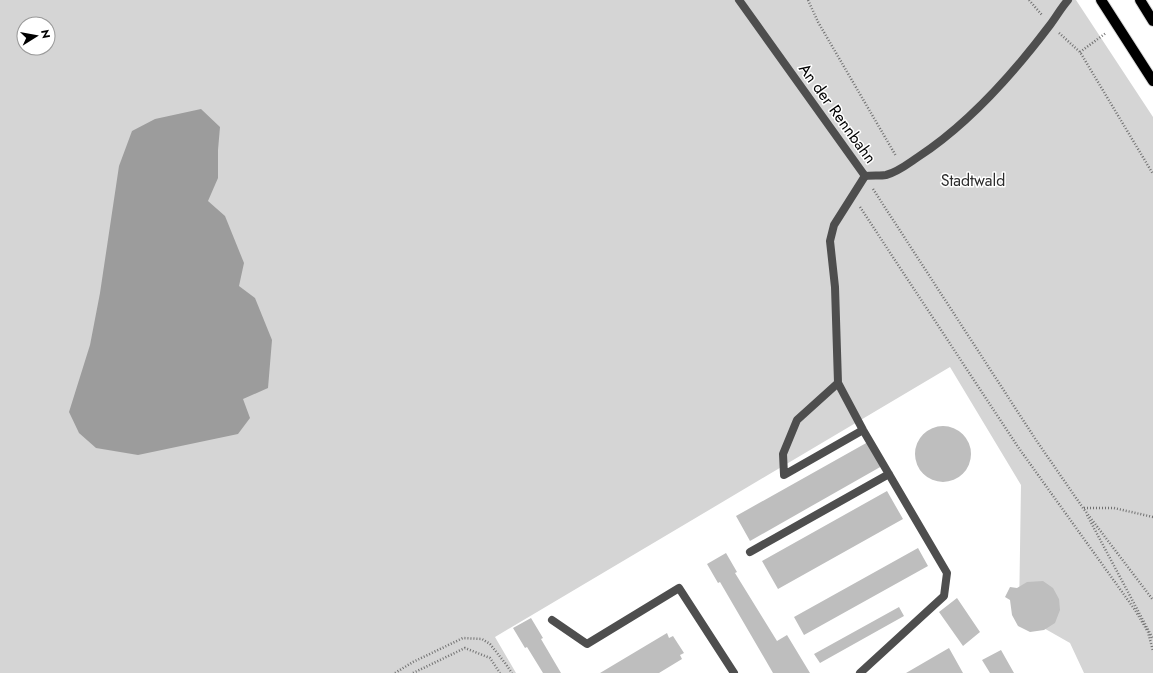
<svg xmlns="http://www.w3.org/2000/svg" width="1153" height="673" font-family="Jost,sans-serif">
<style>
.green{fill:#d5d5d5;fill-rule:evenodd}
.water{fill:#9c9c9c}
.building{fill:#bebebe}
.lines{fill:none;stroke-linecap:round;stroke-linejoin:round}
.primary-casing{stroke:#dbdbdb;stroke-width:12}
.path{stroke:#707070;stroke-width:2.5;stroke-dasharray:1 2;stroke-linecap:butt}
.service{stroke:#4e4e4e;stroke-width:8}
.minor{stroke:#4e4e4e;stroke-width:8}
.primary{stroke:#000;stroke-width:10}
.labels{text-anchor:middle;stroke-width:3;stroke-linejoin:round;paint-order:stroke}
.street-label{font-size:16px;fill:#000;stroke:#fff}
.park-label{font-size:16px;fill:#2c2c2c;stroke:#fff}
</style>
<rect width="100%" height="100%" fill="#fff"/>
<!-- green -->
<path class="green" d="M0,0H1076L1153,117V673H1084L1070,643L1019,614L1021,485L950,367L495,637L516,673H0ZM24,24H48V48H24Z"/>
<!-- water -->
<path class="water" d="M201,109L220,127L218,150V178L208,201L225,216L244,263L239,286L255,298L272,340L268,388L243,399L250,418L238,434L138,455L96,448L79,433L69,412L90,345L100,293L119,166L132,131L155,119Z"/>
<!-- building -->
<path class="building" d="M915 454a28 28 0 1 1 56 0a28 28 0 1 1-56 0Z
M868,442L882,466L750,541L736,516Z
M887,491L903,519L778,589L762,561Z
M918,548L928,566L804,635L794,617Z
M726,553L737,572L735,573L777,641L787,635L810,673H773L720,582L718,583L707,564Z
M1043,581L1053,588L1059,599L1060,610L1055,623L1044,630L1030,632L1018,626L1012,615L1010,600L1005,597L1010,587L1017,588L1027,582Z
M957,598L980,632L963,646L939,612Z
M899,607L904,616L820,663L814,654Z
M531,618L543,638L541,639L561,673H543L527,647L525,648L513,628Z
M667,633L669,638L673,636L684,653L680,655L682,659L659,673H600Z
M949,648L963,673H906Z
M1001,650L1014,673H990L982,660Z"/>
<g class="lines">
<defs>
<path id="primary" d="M1101,0L1153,81
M1140,0L1153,21"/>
</defs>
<!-- primary casing -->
<use href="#primary" class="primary-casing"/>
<!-- path -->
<path class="path" d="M808,0L818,22L896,156
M1029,0L1042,15
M1059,33L1080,52L1153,174
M1080,52L1106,33
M873,189L1036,440L1083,508L1153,600
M860,207L1018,447L1135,610L1148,632L1153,651
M1084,508H1114L1153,517
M1087,515L1153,639
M395,673L413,662L463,638L482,639L490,644L505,663L512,673
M413,673L465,648L490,658L500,673"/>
<!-- service -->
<path class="service" d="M838,383L797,420L783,454L784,475L863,430
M750,552L889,474
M552,620L587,644L679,588L734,673
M860,673L944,596L947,573L863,430L838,383L835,287L830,241L834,225L865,176"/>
<!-- minor -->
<path class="minor" d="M739,0L865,176C872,175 880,176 886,175C898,172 909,163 918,157C970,123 1013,74 1050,25C1056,17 1061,8 1068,0"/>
<!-- primary -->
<use href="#primary" class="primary"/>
</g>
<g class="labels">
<!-- street labels -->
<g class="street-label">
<text transform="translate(838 113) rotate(54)" y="6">An der Rennbahn</text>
</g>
<!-- park labels -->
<g class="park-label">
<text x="973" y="186">Stadtwald</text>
</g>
</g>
<!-- north arrow -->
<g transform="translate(36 36) rotate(79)"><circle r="19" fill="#ffffff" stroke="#999999"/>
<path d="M0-3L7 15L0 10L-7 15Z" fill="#000000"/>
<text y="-6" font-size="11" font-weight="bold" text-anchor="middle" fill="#000000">N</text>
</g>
</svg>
